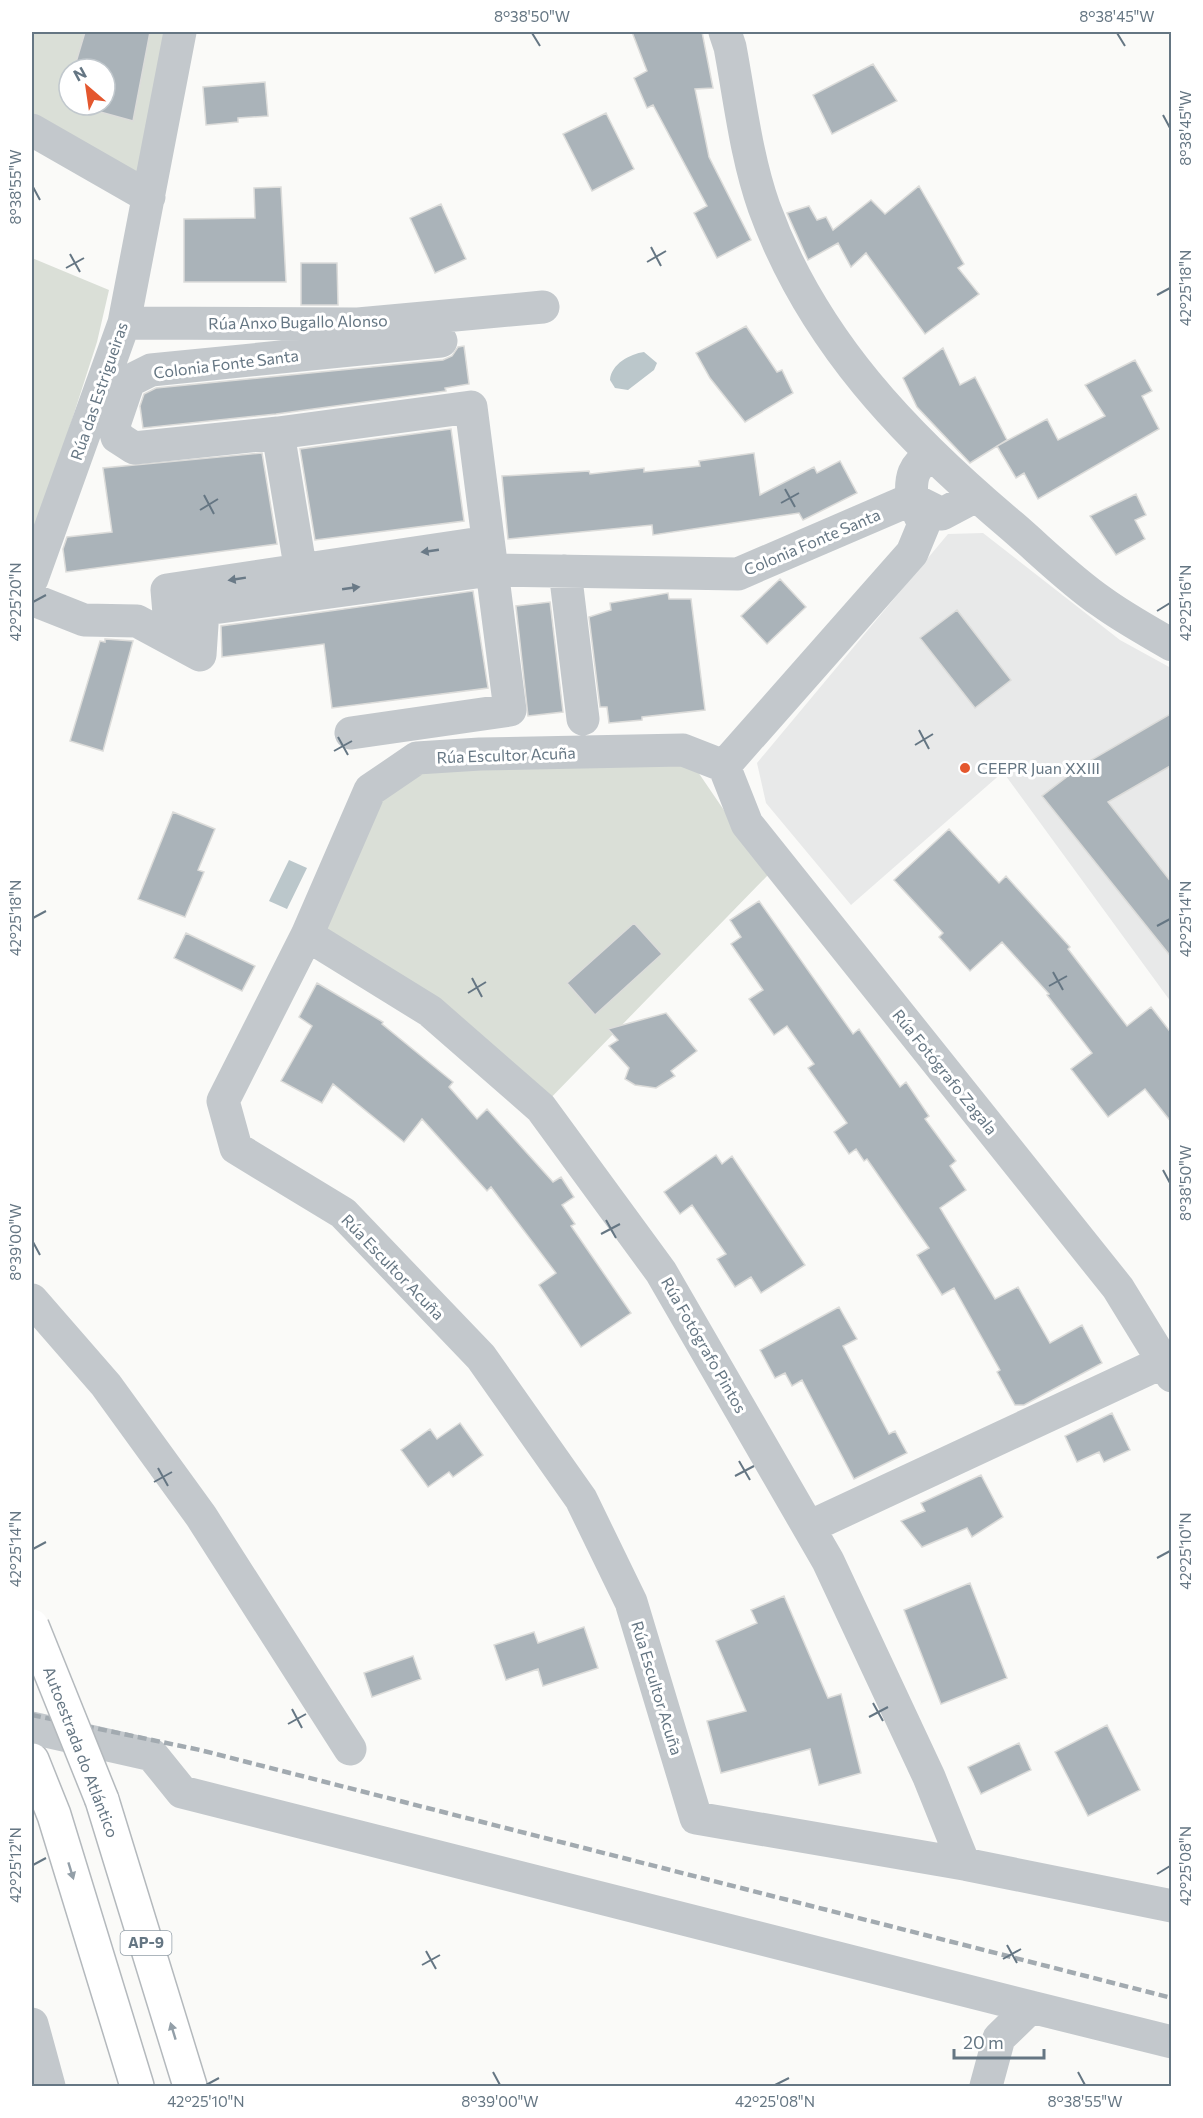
<svg xmlns="http://www.w3.org/2000/svg" width="1203" height="2118" font-family="Commissioner,sans-serif">
<style>
.built{fill:#e8e9e9}
.green{fill:#dadfd7;fill-rule:evenodd}
.water{fill:#bbc7cb}
.building{fill:#aab3b9;stroke:#dcdcda;stroke-width:1.5}
.lines{fill:none;stroke-linecap:round;stroke-linejoin:round}
.highway-casing{stroke:#b4b9bd;stroke-width:36}
.minor{stroke:#c3c8cc;stroke-width:33}
.highway{stroke:#fff;stroke-width:33}
.rail{stroke:#a2aab0;stroke-width:4.5;stroke-dasharray:9 4.5;stroke-linecap:butt}
.highway-bridge-casing{stroke:#b4b9bd;stroke-width:36;stroke-linecap:butt}
.highway-bridge{stroke:#fff;stroke-width:33}
.oneway{fill:#6a7a87}
.oneway2{fill:#939fa8}
.ticks{fill:none;stroke:#657683;stroke-width:2}
.poi-dot{fill:#e4572e;stroke:#fff;stroke-width:2}
.labels{text-anchor:middle;stroke-width:6;stroke-linejoin:round;paint-order:stroke}
.shield{fill:#fff;stroke:#939fa8;stroke-width:1.5}
.shield-label{font-size:15px;font-weight:bold;fill:#657683}
.street-label{font-size:16px;fill:#657683;stroke:#fff}
.poi-label{font-size:16px;fill:#657683;stroke:#fff;text-anchor:start}
.neatline{fill:none;stroke:#657683;stroke-width:2}
.ticks-label{font-size:15px;text-anchor:middle;fill:#657683}
</style>
<rect width="100%" height="100%" fill="#fafaf8"/>
<!-- built -->
<path class="built" d="M983,533L1120,640L1171,668V1002L1003,772L851,905L766,803L757,763L948,534Z"/>
<!-- green -->
<path class="green" d="M32,32H166L137,173L32,115ZM69,69H105V105H69Z
M32,258L109,290L97,342L32,544Z
M683,750L768,875L541,1108L307,935L370,790L417,758Z"/>
<!-- water -->
<path class="water" d="M644,352L657,363L654,370L628,390L615,388L610,380C611,364 630,354 644,352Z
M289,860L307,868L287,909L269,901Z"/>
<!-- building -->
<path class="building" d="M85,32H150L133,121L75,105H105V69H74Z
M632,32H702L713,88L695,89L709,157L751,240L717,258L694,213L707,206L653,105L647,108L634,78L647,71Z
M873,64L897,101L832,134L813,95Z
M265,82L268,116L238,118V122L206,125L203,87Z
M606,113L634,169L592,191L563,134Z
M919,186L964,264L958,268L979,294L925,334L866,253L851,267L838,243L808,260L787,213L809,206L817,220L826,217L833,230L871,200L885,214Z
M281,187L286,282H184V219L255,218L254,188Z
M441,204L466,259L435,273L410,218Z
M301,263H337L338,305H301Z
M746,326L777,372L782,370L793,393L745,422L710,378L696,353Z
M464,346L469,384L445,388L446,391L276,414L143,428L140,406L144,394L156,388L443,360L452,356L458,347Z
M943,348L960,385L975,377L1007,440L970,463L917,407L903,378Z
M1135,360L1152,391L1142,396L1159,429L1038,499L1024,473L1016,478L997,446L1047,419L1058,440L1105,416L1085,385Z
M451,429L464,521L315,540L300,449Z
M262,453L277,544L66,572L63,549L67,537L112,532L103,468Z
M754,453L760,495L814,467L817,473L840,461L857,493L803,520L799,513L653,535L652,525L508,539L502,476L589,471L590,474L644,468V472L700,466L699,461Z
M1136,494L1146,515L1135,520L1145,539L1116,555L1090,516Z
M780,579L806,607L767,644L741,616Z
M473,591L488,688L332,708L324,644L222,657L221,626Z
M668,593L669,599H691L705,710L642,717V720L609,723L607,707H600L589,617L611,610L610,603Z
M550,602L563,712L528,716L516,606Z
M957,610L1011,680L975,708L920,638Z
M105,639L133,641L103,751L70,741L100,641L105,642Z
M1172,713V765L1108,802L1172,883V958L1042,796L1081,766Z
M173,812L215,829L198,870L204,872L185,917L138,899Z
M949,829L999,883L1006,876L1070,947L1068,949L1127,1026L1151,1007L1172,1034V1123L1145,1089L1108,1117L1071,1069L1092,1053L1047,995L1049,994L1002,942L970,971L939,937L943,933L894,880Z
M759,901L853,1034L859,1029L900,1087L906,1082L929,1116L925,1119L956,1161L950,1166L966,1190L940,1208L995,1299L1018,1287L1050,1343L1082,1325L1102,1363L1024,1405H1015L997,1372L1000,1370L954,1288L942,1295L917,1255L929,1248L867,1159L864,1161L856,1149L849,1154L834,1132L847,1123L808,1068L814,1064L787,1026L774,1035L749,999L763,990L731,944L741,937L730,920Z
M634,923L662,954L595,1015L567,983Z
M186,933L255,966L242,991L174,958Z
M317,983L383,1022L382,1024L453,1082L449,1087L477,1119L487,1109L553,1182L561,1177L574,1197L562,1205L575,1224L571,1226L631,1313L581,1347L539,1285L556,1273L491,1187L487,1191L422,1119L404,1142L333,1084L322,1103L281,1081L312,1026L299,1017Z
M666,1013L697,1051L671,1071L675,1076L656,1088L635,1085L625,1079L629,1068L609,1046L618,1040L608,1029Z
M716,1155L722,1164L732,1156L805,1265L761,1293L751,1277L735,1287L717,1259L726,1254L692,1205L680,1214L664,1192Z
M839,1307L857,1339L843,1346L889,1434L895,1431L907,1453L854,1479L802,1380L792,1386L785,1373L775,1378L760,1350Z
M1112,1413L1130,1450L1104,1462L1099,1452L1077,1462L1065,1436Z
M460,1423L483,1455L453,1477L449,1472L428,1487L401,1450L430,1429L437,1439Z
M981,1475L1003,1517L972,1537L967,1528L922,1547L901,1521L925,1511L921,1503Z
M970,1583L1007,1678L941,1704L904,1610Z
M784,1596L828,1698L841,1694L861,1773L819,1785L810,1749L721,1773L707,1721L746,1711L716,1641L757,1623L751,1610Z
M584,1627L598,1668L543,1686L538,1669L506,1680L494,1645L534,1632L538,1643Z
M413,1656L421,1679L372,1697L364,1673Z
M1107,1725L1140,1790L1088,1816L1055,1752Z
M1019,1743L1031,1770L981,1794L968,1767Z"/>
<g class="lines">
<defs>
<path id="highway" d="M32,1760L54,1815L137,2086
M102,1800L190,2086"/>
</defs>
<!-- highway casing -->
<use href="#highway" class="highway-casing"/>
<!-- minor -->
<path class="minor" d="M725,32L730,47C740,100 746,156 764,207C812,340 906,437 1012,526C1041,551 1070,580 1102,602C1124,618 1148,631 1172,645
M32,130L149,197
M124,323L358,324L543,307
M278,433L304,590
M932,454C913,466 910,477 912,499L942,514L976,496
M488,542L167,590L169,614L491,570L738,574L912,499L924,524L912,553L724,766L683,750L480,754L417,758L370,790L307,935L223,1101L236,1148L343,1213L481,1357L581,1499L631,1602L696,1818L964,1864L1172,1906
M565,571L583,719
M32,579L124,323L180,32
M32,596L36,601L84,620L137,621L200,655L203,610
M351,733L510,710L471,407L278,433L134,448L117,437L114,425L129,381L151,370L441,341
M724,766L747,824L1118,1288L1172,1376
M307,935L430,1011L541,1108L661,1272L828,1561L929,1777L964,1864
M32,1300L106,1385L201,1516L350,1749
M809,1527L1163,1362
M32,1728L152,1755L182,1792L1031,2007
M32,2024L49,2086
M986,2086L999,2038L1031,2007L1172,2042"/>
<!-- highway -->
<use href="#highway" class="highway"/>
<!-- rail -->
<path class="rail" d="M32,1715L200,1750L1172,1998"/>
<defs>
<path id="highway-bridge" d="M32,1626L102,1800"/>
</defs>
<!-- highway-bridge casing -->
<use href="#highway-bridge" class="highway-bridge-casing"/>
<!-- highway-bridge -->
<use href="#highway-bridge" class="highway-bridge"/>
</g>
<!-- one-way arrows -->
<defs><path id="oneway-solid" d="M-6-.8H1V-3.2L6.5 0L1 3.2V.8H-6Z" transform="scale(1.5)"/></defs>
<g class="oneway">
<use href="#oneway-solid" transform="translate(430 551) rotate(172)"/>
<use href="#oneway-solid" transform="translate(237 579) rotate(171)"/>
<use href="#oneway-solid" transform="translate(351 588) rotate(-8)"/>
</g>
<g class="oneway2">
<use href="#oneway-solid" transform="translate(71 1871) rotate(73)"/>
<use href="#oneway-solid" transform="translate(173 2031) rotate(-107)"/>
</g>
<!-- ticks -->
<path class="ticks" d="M532,33L540,46M1117,33L1125,46M1163,115L1170,128M33,187L40,200M651,247L661,266M70,254L80,272M647,262L666,251M66,268L84,258M1157,295L1170,288M785,489L795,507M204,495L214,514M781,503L799,493M200,510L218,499M33,602L46,595M1157,611L1170,603M919,730L929,749M338,737L348,755M915,745L933,734M334,751L352,741M33,918L46,911M1157,926L1170,919M1053,972L1063,990M472,978L482,997M1049,986L1067,976M468,993L486,982M1163,1170L1170,1183M606,1220L616,1238M601,1234L620,1224M33,1242L40,1255M739,1461L750,1480M158,1468L168,1486M735,1476L754,1466M154,1482L172,1472M33,1549L46,1542M1157,1558L1170,1551M873,1703L883,1721M292,1709L302,1728M869,1717L888,1707M288,1724L306,1714M33,1865L46,1858M1157,1874L1170,1866M1007,1945L1017,1963M426,1951L436,1969M1003,1959L1021,1949M422,1965L440,1955M493,2072L500,2085M1078,2072L1085,2085M206,2085L219,2078M775,2085L789,2078"/>
<!-- markers -->
<circle class="poi-dot" cx="965" cy="768" r="6"/>
<g class="labels">
<!-- shield labels -->
<rect class="shield" x="120.5" y="1931" width="51" height="24" rx="4.5"/>
<g class="shield-label">
<text x="146" y="1948">AP-9</text>
</g>
<!-- street labels -->
<g class="street-label">
<text transform="translate(298 322) rotate(-1)" y="6">Rúa Anxo Bugallo Alonso</text>
<text transform="translate(226 364) rotate(-7)" y="6">Colonia Fonte Santa</text>
<text transform="translate(99 391) rotate(-71)" y="6">Rúa das Estrigueiras</text>
<text transform="translate(812 542) rotate(-23)" y="6">Colonia Fonte Santa</text>
<text transform="translate(506 755) rotate(-2)" y="6">Rúa Escultor Acuña</text>
<text transform="translate(945 1072) rotate(51)" y="6">Rúa Fotógrafo Zagala</text>
<text transform="translate(393 1267) rotate(46)" y="6">Rúa Escultor Acuña</text>
<text transform="translate(704 1345) rotate(60)" y="6">Rúa Fotógrafo Pintos</text>
<text transform="translate(657 1688) rotate(73)" y="6">Rúa Escultor Acuña</text>
<text transform="translate(81 1752) rotate(69)" y="6">Autoestrada do Atlántico</text>
</g>
<!-- poi labels -->
<g class="poi-label">
<text x="977" y="774">CEEPR Juan XXIII</text>
</g>
</g>
<!-- border -->
<rect width="1203" height="2118" fill="none" stroke="#ffffff" stroke-width="66"/>
<!-- north arrow -->
<g transform="translate(87 87) rotate(331)"><circle r="28" fill="#ffffff" stroke="#c1c8cd" stroke-width="1.5"/>
<path d="M0-4.5L10 22L0 15L-10 22Z" fill="#e4572e"/>
<text y="-9" font-size="16" font-weight="bold" text-anchor="middle" fill="#657683">N</text>
</g>
<!-- scale -->
<path d="M954 2049v9h90v-9" fill="none" stroke="#657683" stroke-width="3"/>
<text x="963" y="2049" font-size="18" fill="#657683" stroke="#ffffff" stroke-width="4.5" paint-order="stroke">20 m</text>
<rect x="33" y="33" width="1137" height="2052" class="neatline"/>
<g class="ticks-label">
<text x="532" y="22">8°38'50"W</text>
<text x="1117" y="22">8°38'45"W</text>
<text transform="translate(1186 128) rotate(-90)" y="5">8°38'45"W</text>
<text transform="translate(16 187) rotate(-90)" y="5">8°38'55"W</text>
<text transform="translate(1186 288) rotate(-90)" y="5">42°25'18"N</text>
<text transform="translate(16 602) rotate(-90)" y="5">42°25'20"N</text>
<text transform="translate(1186 603) rotate(-90)" y="5">42°25'16"N</text>
<text transform="translate(16 918) rotate(-90)" y="5">42°25'18"N</text>
<text transform="translate(1186 919) rotate(-90)" y="5">42°25'14"N</text>
<text transform="translate(1186 1183) rotate(-90)" y="5">8°38'50"W</text>
<text transform="translate(16 1242) rotate(-90)" y="5">8°39'00"W</text>
<text transform="translate(16 1549) rotate(-90)" y="5">42°25'14"N</text>
<text transform="translate(1186 1551) rotate(-90)" y="5">42°25'10"N</text>
<text transform="translate(16 1865) rotate(-90)" y="5">42°25'12"N</text>
<text transform="translate(1186 1866) rotate(-90)" y="5">42°25'08"N</text>
<text x="206" y="2107">42°25'10"N</text>
<text x="500" y="2107">8°39'00"W</text>
<text x="775" y="2107">42°25'08"N</text>
<text x="1085" y="2107">8°38'55"W</text>
</g>
</svg>
